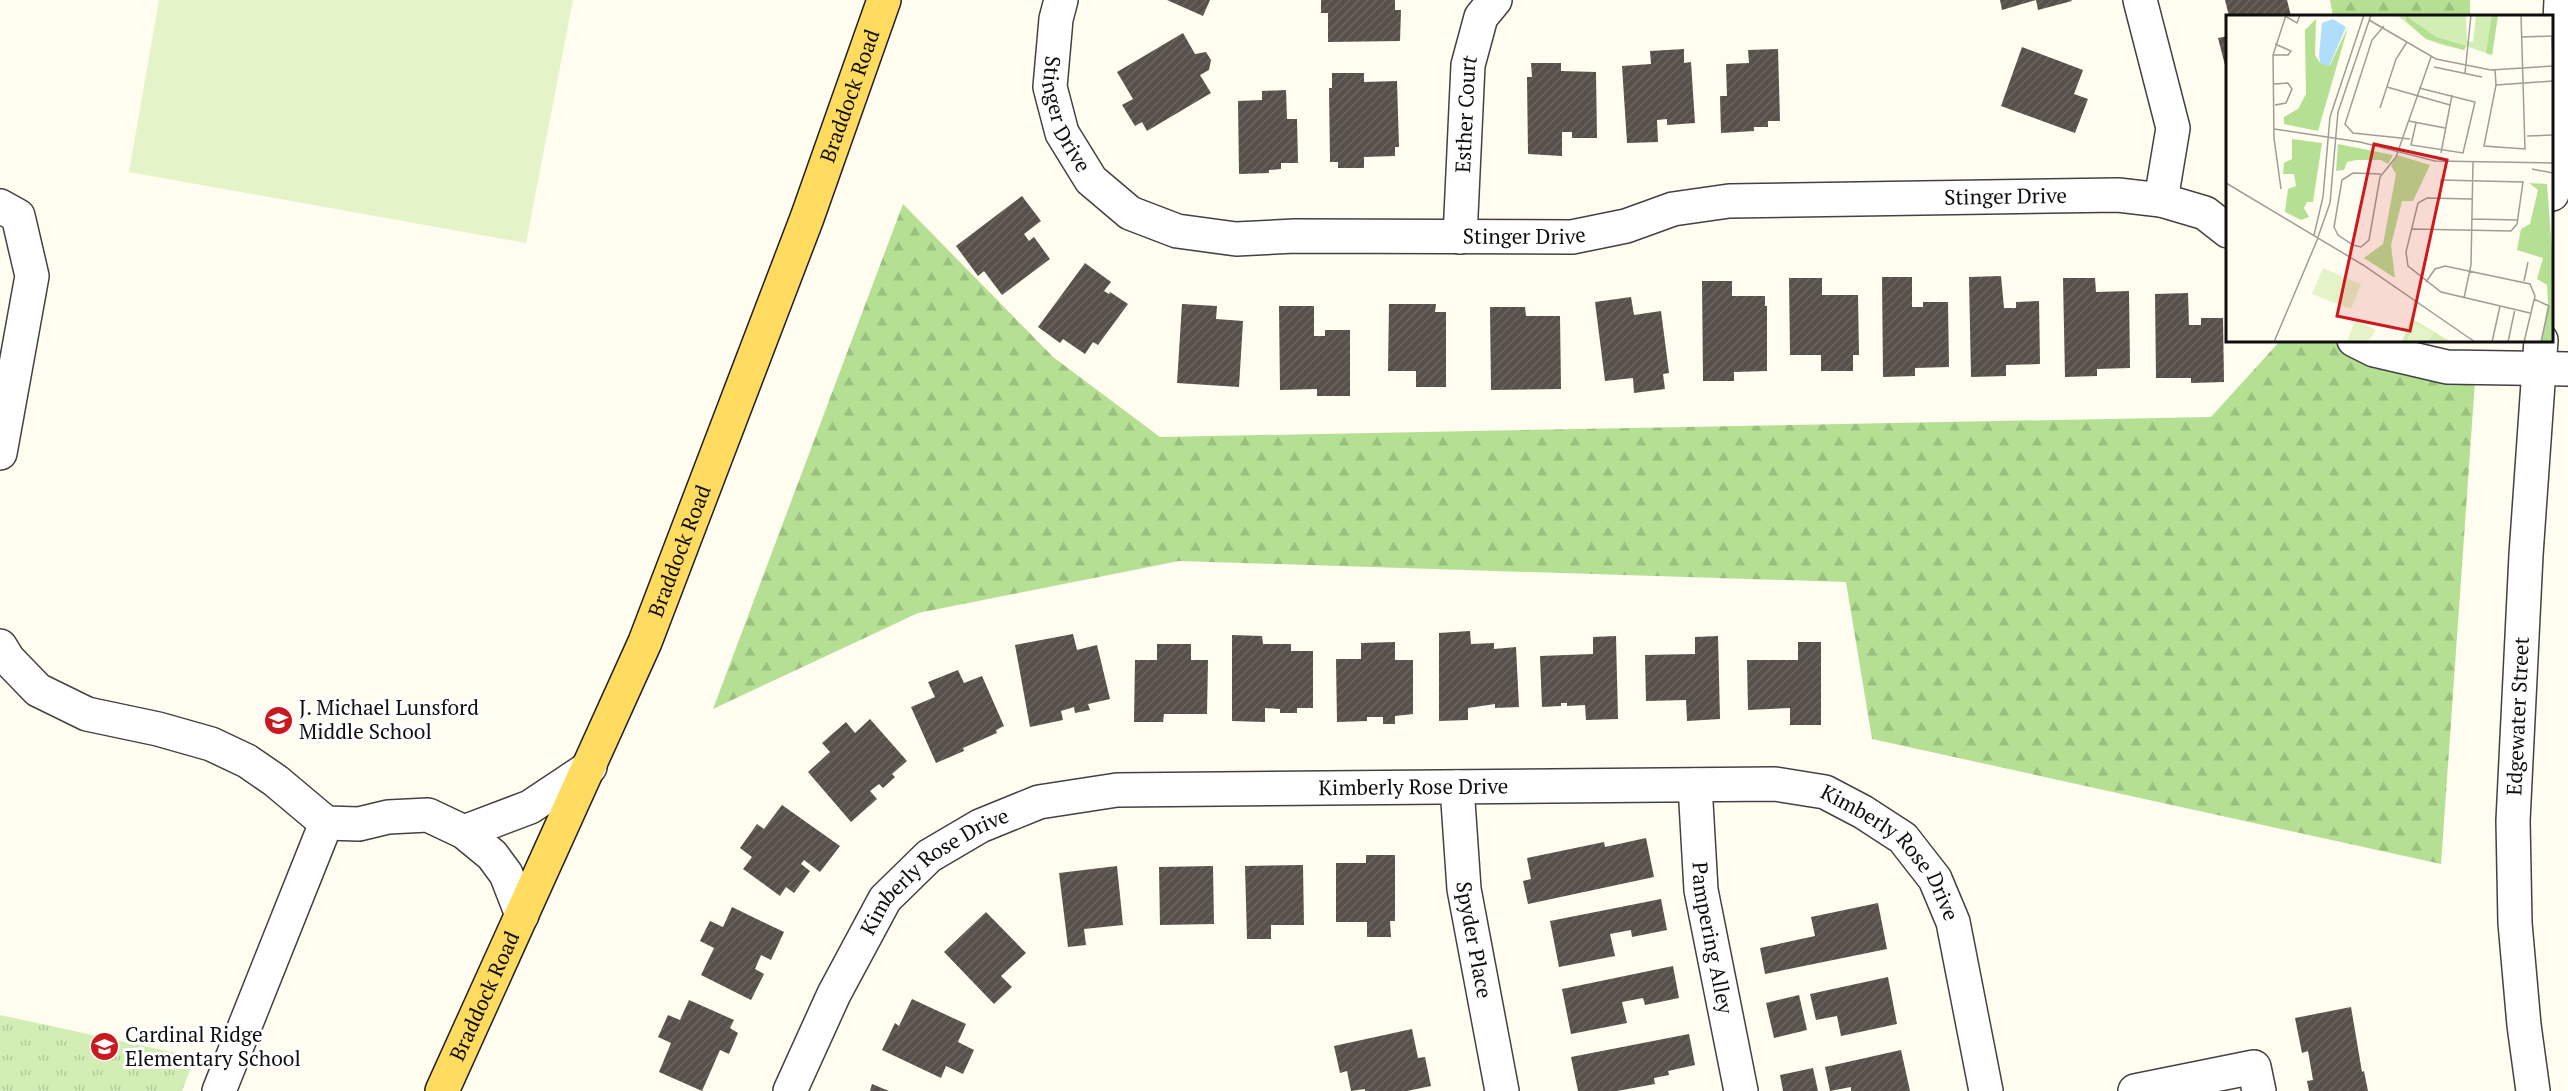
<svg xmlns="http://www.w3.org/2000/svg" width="2568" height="1091" font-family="'PT Serif',serif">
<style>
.grass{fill:url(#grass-tufts)}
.forest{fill:url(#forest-firs)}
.pitch{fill:#e4f4c8}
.building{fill:url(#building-hatch)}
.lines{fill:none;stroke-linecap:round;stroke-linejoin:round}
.minor-casing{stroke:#424242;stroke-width:36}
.major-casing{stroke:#202020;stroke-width:36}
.minor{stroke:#fff;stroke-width:33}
.major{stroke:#ffdb60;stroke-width:33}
.labels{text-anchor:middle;stroke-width:6;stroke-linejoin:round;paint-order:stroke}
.street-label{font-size:21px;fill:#0f0f0f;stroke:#fff}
.poi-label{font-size:21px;fill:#0f0f0f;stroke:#fff;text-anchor:start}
.inset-road{fill:none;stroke:#9f9d96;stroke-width:1.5}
.view{fill:#cc191f;fill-opacity:0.15;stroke:#cc191f;stroke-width:3}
.inset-edge{fill:none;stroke:#0f0f0f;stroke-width:3}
</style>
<defs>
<pattern id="grass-tufts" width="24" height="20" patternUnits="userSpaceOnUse" patternTransform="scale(1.5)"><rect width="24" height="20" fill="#d2eeb5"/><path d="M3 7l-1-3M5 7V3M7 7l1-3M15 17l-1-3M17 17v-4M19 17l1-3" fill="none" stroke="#b3cb9a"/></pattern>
<pattern id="forest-firs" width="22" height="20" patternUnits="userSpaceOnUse" patternTransform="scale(1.5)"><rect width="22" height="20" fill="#b5e093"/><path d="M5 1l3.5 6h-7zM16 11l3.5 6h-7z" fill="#9abf7e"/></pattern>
<pattern id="building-hatch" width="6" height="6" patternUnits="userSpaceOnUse" patternTransform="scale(1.5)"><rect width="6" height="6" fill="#58504a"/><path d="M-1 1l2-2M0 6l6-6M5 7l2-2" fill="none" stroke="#6b6560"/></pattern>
</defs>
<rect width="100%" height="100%" fill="#fffcf0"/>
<!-- grass -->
<path class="grass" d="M0,1015L195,1057L182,1091H0Z"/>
<!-- forest -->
<path class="forest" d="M2330,0H2470V16H2333Z
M903,204L1053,357L1160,437L2211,417L2280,341H2403L2476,367L2441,864L1872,739L1846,582L1179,561L918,613L713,709Z"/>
<!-- pitch -->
<path class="pitch" d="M159,0H573L526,243L129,172Z"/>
<!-- building -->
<path class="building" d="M1167,0H1210L1203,16Z
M1321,0H1395V10H1401L1400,41L1328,42V13H1321Z
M2000,0H2071L2072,1L2038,10L2036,0L2002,10Z
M2225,0H2287L2291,16H2229Z
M1183,33L1195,54L1206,52L1211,60L1209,70L1200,75L1211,93L1147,131L1142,122L1135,126L1122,105L1133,99L1117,72Z
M2228,36V72L2227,73L2218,38Z
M2022,47L2083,70L2074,94L2088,99L2075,133L2001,106Z
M1684,49V63L1691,62L1695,123L1667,125V119L1657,120L1658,142L1627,143L1622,66L1651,64L1650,51Z
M1778,49L1780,121H1768V127H1754V131L1721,133L1720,96H1727L1726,64L1749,63L1748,50Z
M1531,63H1561V71L1596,72L1597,138H1572V132H1562V156L1528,154L1527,77H1532Z
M1332,73H1364V82L1397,81L1399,147H1395V156L1364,157V168H1338V162H1330L1329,88H1332Z
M1286,90L1287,119H1297L1298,163H1281V169L1269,170V173L1239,174L1238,101L1262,100V91Z
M1022,196L1041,221L1024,234L1029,241L1034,237L1050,259L1002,295L984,271L978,276L956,246Z
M1085,263L1111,282L1104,291L1109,294L1110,292L1128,304L1098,345L1093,342L1085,354L1063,339L1060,343L1038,327Z
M2001,276L2004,308H2016V302L2039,301L2040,364L2006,365V376L1971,377L1969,277Z
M1882,277H1912V307H1923V302H1948L1949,367L1915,368V376L1883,377Z
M1789,278H1822V295H1858L1859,355H1853V371H1821V355H1790Z
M2063,278H2095L2096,292L2129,291L2130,368L2097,369V376L2065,377Z
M1702,281H1732V296H1765V306H1767V371L1734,372V381H1703Z
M2188,293L2189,325H2201V318H2223L2224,382L2191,383V378H2156L2155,294Z
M1631,297L1634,315L1661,311L1669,373L1663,374L1665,389L1634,393L1633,378L1605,381L1595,302Z
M1182,304L1217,306L1216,319L1243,321L1239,387L1177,383Z
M1389,304H1436L1435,312H1446V387H1416V371H1388Z
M1279,306H1314V336H1325V330H1350V396H1317V389L1280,390Z
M1490,307H1525L1526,316H1560L1561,389L1491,390Z
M1470,631L1471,644L1494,643V649L1516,647L1519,707L1495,708V704L1468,708V720L1439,721V633Z
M1073,634L1077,650L1097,645L1110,699L1088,704L1090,710L1075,713L1074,707L1061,711L1063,720L1030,727L1015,645Z
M1232,635L1262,636L1263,644H1291V651H1313V708H1297V713H1280V709L1265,708V722L1232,721Z
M1616,636L1618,719L1586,720L1585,705L1567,706V703H1561V706L1542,707L1540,656L1593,654V637Z
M1718,636L1720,719L1687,721L1686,700L1646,701L1645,655L1695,654V637Z
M1395,642V660H1413V714L1395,716V724H1383V717H1367V721L1337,722L1336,659H1361V643Z
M1798,642H1821V725H1790V708L1748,710L1747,660H1798Z
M1157,644H1191V660H1208L1207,714H1164L1163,722H1134L1135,660H1157Z
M958,670L964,683L982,676L1004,726L996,730L997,733L963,748L964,751L936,763L911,707L935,697L928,682Z
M870,719L907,761L892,774L895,777L883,788L879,784L870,791L877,799L851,822L808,772L830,752L822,743L846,722L855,733Z
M782,805L840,846L820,872L804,860L801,864L810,871L794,893L786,887L780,896L743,869L752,857L740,848L757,824L764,829Z
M1646,838L1654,877L1528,904L1523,881L1531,879L1527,858L1604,842L1605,847Z
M1366,855H1395V921H1390L1391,937H1367V922H1336V863H1366Z
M1303,865L1304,925H1271V939H1247L1245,866Z
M1117,866L1123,925L1084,929L1086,945L1068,947L1059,873Z
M1213,866L1214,924L1160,925L1159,867Z
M1661,899L1667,930L1632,937L1631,930L1610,934L1615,956L1559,967L1550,921Z
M1878,903L1887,949L1765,974L1760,948L1815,936L1811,917Z
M732,907L784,932L771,960L761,955L755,969L764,974L751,1000L701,975L714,948L700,941L710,921L723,927Z
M986,912L1026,953L1001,976L1012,987L994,1004L944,952Z
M1673,966L1679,998L1645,1005L1643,998L1622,1002L1627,1023L1571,1034L1562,989Z
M1888,977L1897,1024L1841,1036L1837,1016L1816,1020L1810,994Z
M1799,995L1807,1030L1774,1038L1766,1003Z
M912,999L966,1024L958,1042L974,1050L963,1074L946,1066L941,1078L882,1050L895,1023L899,1026Z
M689,1000L734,1020L730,1028L738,1033L729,1054L720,1050L702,1091L659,1072L671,1043L658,1037L668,1015L680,1020Z
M2351,1007L2362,1072L2364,1071L2368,1091H2309L2307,1081L2313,1080L2308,1051L2302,1053L2295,1018Z
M1412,1029L1418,1058L1425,1057L1431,1086L1407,1091H1365V1089L1351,1091L1347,1071L1340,1073L1334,1046Z
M1689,1034L1695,1065L1668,1071L1669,1075L1654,1078L1655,1084L1617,1091H1578L1571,1057Z
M1901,1050L1910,1091H1851V1087L1830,1091L1825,1067Z
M1813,1068L1818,1091H1783L1780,1075Z
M872,1084L889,1091H870Z"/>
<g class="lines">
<defs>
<g id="minor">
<path id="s1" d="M1061,0L1056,19L1050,87L1062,133L1091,180L1130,213L1177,231L1236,239L1295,236L1572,237L1626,226L1673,209L1729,201L2118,195L2161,200L2205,213L2228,231"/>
<path d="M2140,0L2173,128L2161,200"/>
<path d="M2552,194L2561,0"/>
<path d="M0,206L18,216L32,276L0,453"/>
<path id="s2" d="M1460,237L1468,65L1481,17L1495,0"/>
<path d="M2354,340L2374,350L2447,367L2568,369"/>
<path d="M0,646L8,659L38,690L87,714L158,729L211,744L247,761L276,781L326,823L359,824L388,817L428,815L464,832L492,855L506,874L522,915"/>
<path id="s3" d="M1695,785L1701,890L1741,1091"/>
<path id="s4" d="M1457,787L1464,889L1502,1091"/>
<path d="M464,832L530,807L590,767"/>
<path d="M219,1091L326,823"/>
<path id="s5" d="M790,1091L834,994L885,899L929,856L980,826L1039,802L1117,790L1775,784L1825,792L1863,812L1903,838L1935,879L1953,922L1986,1091"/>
<path d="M2135,1091L2254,1067L2259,1091"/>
<path id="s6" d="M2533,1091L2524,1025L2515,923L2513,821L2526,555L2541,340"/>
</g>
<g id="major">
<path id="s7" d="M442,1091L645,642L807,218L884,0"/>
</g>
</defs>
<!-- minor casing -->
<use href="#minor" class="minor-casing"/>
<!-- major casing -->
<use href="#major" class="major-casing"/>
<!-- minor -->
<use href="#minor" class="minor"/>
<!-- major -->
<use href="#major" class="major"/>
</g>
<!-- icons -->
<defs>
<symbol id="school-disc" viewBox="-11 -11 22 22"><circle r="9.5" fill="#cc191f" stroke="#fff"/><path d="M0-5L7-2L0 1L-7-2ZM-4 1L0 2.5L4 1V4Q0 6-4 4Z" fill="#fff"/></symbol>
</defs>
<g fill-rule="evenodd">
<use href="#school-disc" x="262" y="704" width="33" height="33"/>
<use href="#school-disc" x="88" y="1030" width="33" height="33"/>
</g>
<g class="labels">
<!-- street labels -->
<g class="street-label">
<text dy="7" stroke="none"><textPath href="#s7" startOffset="1076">Braddock Road</textPath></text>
<text dy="7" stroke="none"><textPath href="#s1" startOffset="118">Stinger Drive</textPath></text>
<text dy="7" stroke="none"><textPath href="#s2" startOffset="123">Esther Court</textPath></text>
<text dy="7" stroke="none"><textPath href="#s1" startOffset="1126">Stinger Drive</textPath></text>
<text dy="7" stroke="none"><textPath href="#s1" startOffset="640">Stinger Drive</textPath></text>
<text dy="7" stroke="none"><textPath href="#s7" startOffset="590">Braddock Road</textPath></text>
<text dy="7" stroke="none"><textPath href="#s6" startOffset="376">Edgewater Street</textPath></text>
<text dy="7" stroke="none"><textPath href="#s5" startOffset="774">Kimberly Rose Drive</textPath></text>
<text dy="7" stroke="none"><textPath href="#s5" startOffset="1278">Kimberly Rose Drive</textPath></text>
<text dy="7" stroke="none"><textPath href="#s5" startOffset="270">Kimberly Rose Drive</textPath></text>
<text dy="7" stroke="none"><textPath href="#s3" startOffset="154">Pampering Alley</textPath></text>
<text dy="7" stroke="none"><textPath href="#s4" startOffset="154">Spyder Place</textPath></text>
<text dy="7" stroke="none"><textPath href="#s7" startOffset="104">Braddock Road</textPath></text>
</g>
<!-- poi labels -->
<g class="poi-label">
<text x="299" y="715">J. Michael Lunsford<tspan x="299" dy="24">Middle School</tspan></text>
<text x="125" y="1042">Cardinal Ridge<tspan x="125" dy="24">Elementary School</tspan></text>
</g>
</g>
<!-- overview -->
<g transform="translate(2226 15)">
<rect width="327" height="327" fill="#fffcf0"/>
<path d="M171,0L240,1L241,26L247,27L250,0H272L266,40L240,31L238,35L216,30L200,24ZM185,303L193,308L225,327H176Z" fill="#d2eeb5"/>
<path d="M266,0H272L266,40L260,38ZM180,1L210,22L240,31L238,35L200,24L180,6ZM90,4L89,40L94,48L104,50L122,12L92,116L58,109V102L72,94L80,79L79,15ZM66,124L96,128L87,187H81L78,193L83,202L75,205L59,197L62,174L70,171L68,159H57L58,148L66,144ZM112,129L167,140L162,149L155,145H130L121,147L118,155L110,156ZM171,140L204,150L187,186H176L165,230L169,263L138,243L157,229L170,159L165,151ZM303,168L321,169L327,248V327H315L322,288L321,270L311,264L317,243L291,235L295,214L304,209L312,175Z" fill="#b5e093"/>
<path d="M97,253L135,269L125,294L86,279ZM128,307L131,306L150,315L141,327H121ZM189,308L208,318L203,325L180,327Z" fill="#e4f4c8"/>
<path d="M107,4L120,12L103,51L94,48L93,41L96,8Z" fill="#afdefc"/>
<path class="inset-road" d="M59,1L71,8L74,0M143,5L210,44L265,55L327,51M158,11L146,25L119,109L127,118L184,124M326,21L327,45M296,22L327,21M47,40H62L65,36L49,29M208,52L256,62M269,55L270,70L258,131L299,134L295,0M239,58L245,0M48,69L62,68L66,74L60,88L49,90M270,70L327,66M161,72L224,90M154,93L170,44L181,27M183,106L219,113M190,108L185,130L237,138L249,87L193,73M48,114L134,127L209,146L327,148M301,121L327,120M215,138L226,80M306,154L327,158M155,159L127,158L116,165L108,212L112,220L127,230L135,232L143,225L154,162L170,142L205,42M0,168L137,250L249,327M55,174L48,123L47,40L60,0M246,184L201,183L192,188L180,237L182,251L215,277L304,298M246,204L292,205M185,214L285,216L291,209L297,167L215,165L214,183M88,220L97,182L104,102L138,0M92,222L104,188L112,97L145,0M298,266L302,247M200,267L209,254L219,251L304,269L309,281L298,327M238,283L245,250L247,147M308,284L323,291L315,327M48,327L92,223M266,327L274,291M282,327L289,294"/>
<path class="view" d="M148,129L221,145L184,316L111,301Z"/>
<rect width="327" height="327" class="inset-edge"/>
</g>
</svg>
